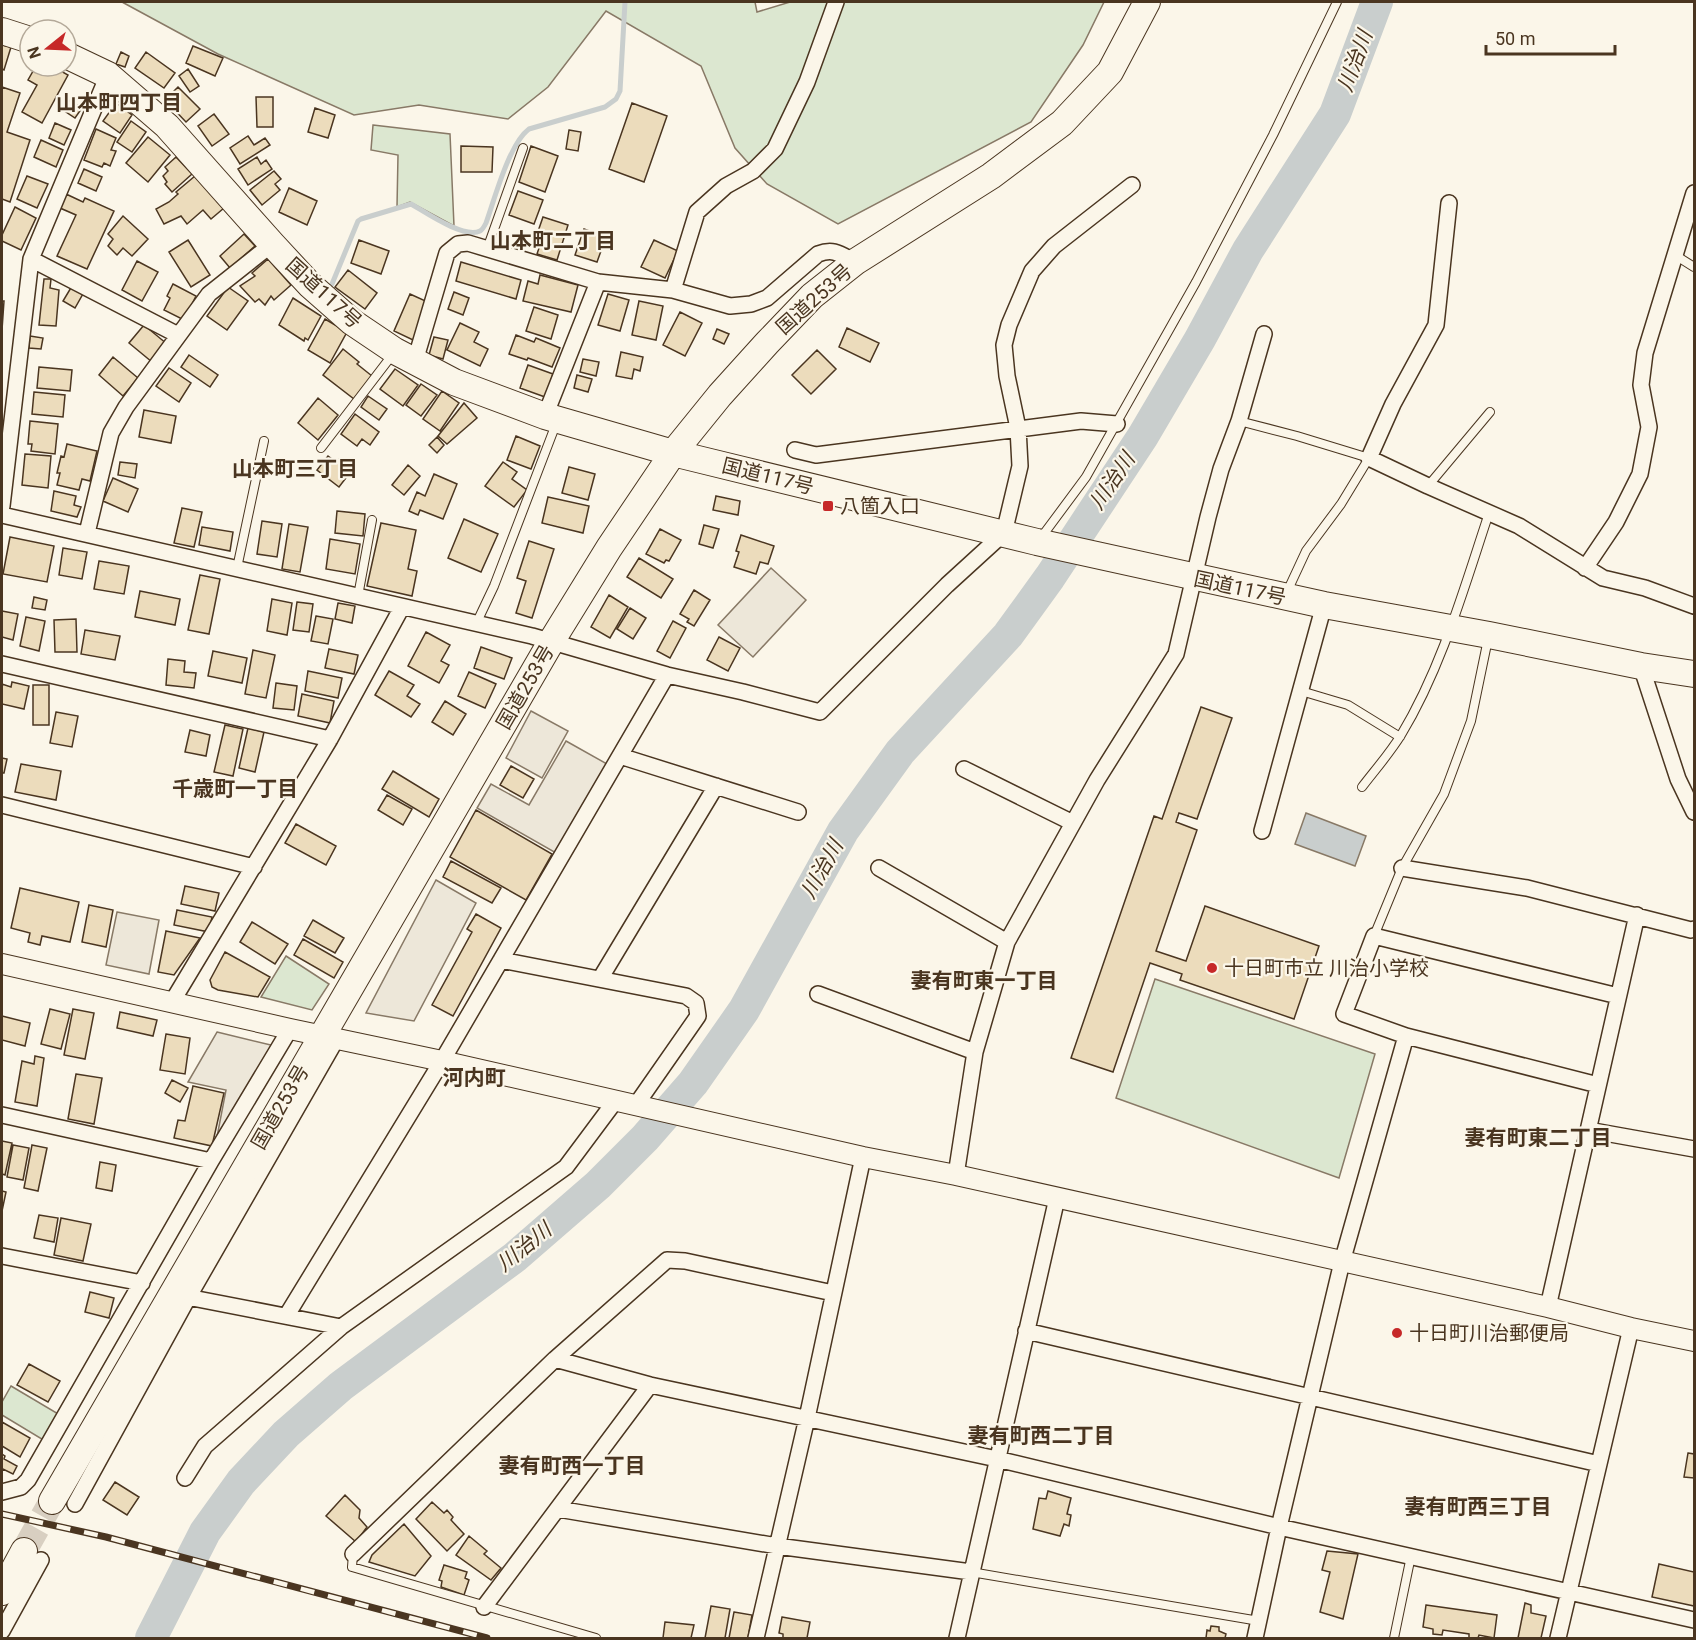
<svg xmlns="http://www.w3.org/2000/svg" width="1696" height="1640" font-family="Roboto,'Noto Sans JP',sans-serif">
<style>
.green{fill:#dce7d0;stroke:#887966;stroke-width:1.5}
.parking{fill:#ede7d9;stroke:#887966;stroke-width:1.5}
.water{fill:#c9cecd;stroke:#887966;stroke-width:1.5}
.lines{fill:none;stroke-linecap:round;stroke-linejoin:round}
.stream{stroke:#c9cecd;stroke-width:5}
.river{stroke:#c9cecd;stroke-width:32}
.building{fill:#ecdcbc;stroke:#4a3520;stroke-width:1.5}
.trunk-tunnel{stroke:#d8cfc1;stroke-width:26;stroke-dasharray:26 13;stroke-linecap:butt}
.service-casing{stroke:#4a3520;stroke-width:10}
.minor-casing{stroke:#4a3520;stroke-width:18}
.tertiary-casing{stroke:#4a3520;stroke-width:22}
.trunk-casing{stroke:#4a3520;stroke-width:28}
.service{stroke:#fbf6e9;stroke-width:8}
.minor{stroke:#fbf6e9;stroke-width:15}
.tertiary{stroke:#fbf6e9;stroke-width:20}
.trunk{stroke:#fbf6e9;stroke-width:26}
.rail-casing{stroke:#4a3520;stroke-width:7}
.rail{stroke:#fbf6e9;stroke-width:4.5;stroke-dasharray:14;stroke-linecap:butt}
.poi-dot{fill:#c62828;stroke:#fbf6e9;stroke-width:2}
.labels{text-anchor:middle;stroke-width:4.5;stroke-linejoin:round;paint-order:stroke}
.street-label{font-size:20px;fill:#4a3520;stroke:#fbf6e9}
.poi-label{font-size:20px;fill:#4a3520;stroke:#fbf6e9;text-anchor:start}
.water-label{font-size:21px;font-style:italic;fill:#4a3520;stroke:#fbf6e9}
.neighbourhood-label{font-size:21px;font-weight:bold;fill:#4a3520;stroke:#fbf6e9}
</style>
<rect width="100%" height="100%" fill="#fbf6e9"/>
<!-- green -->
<path class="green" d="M122,2H755L757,12L790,2H1104L1083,45L1031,122L838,224L767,184L735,148L701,66L606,11L548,87L508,119L419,105L354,115L218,54Z
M373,125L450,134L454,226L410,202L397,207L398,155L371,150Z
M286,956L329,984L312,1010L261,997Z
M1155,979L1375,1054L1339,1178L1116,1098Z
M11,1386L60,1415L45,1441L2,1415V1402Z"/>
<!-- parking -->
<path class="parking" d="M771,568L806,600L753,657L718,625Z
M531,711L568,731L542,778L506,758Z
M566,741L607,764L556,853L477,808L491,784L529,805Z
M436,880L476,903L414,1021L366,1013Z
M117,912L159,920L149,974L106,965Z
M217,1032L275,1046L216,1142L226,1090L188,1082Z"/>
<!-- water -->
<path class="water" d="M1306,813L1366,836L1355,866L1295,844Z"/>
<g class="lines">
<!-- stream -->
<path class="stream" d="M332,284L358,221L361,219L411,204C425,212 464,239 480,231C482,230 485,225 486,223C495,198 509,144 529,129L605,107L616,99L620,91L625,2"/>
<!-- river -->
<path class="river" d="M151,1638L205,1532L241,1482L286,1434L341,1386L515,1257L598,1185L645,1138L693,1083L744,1010L843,831L900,752L1008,635L1050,577L1143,436L1200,339L1248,250L1335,114L1377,2"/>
</g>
<!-- building -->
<path class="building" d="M2,45L11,47L4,70L2,69Z
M193,46L223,58L215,76L186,63Z
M121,52L129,56L125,67L116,64Z
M146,52L175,73L164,88L135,68Z
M36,66H52L68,75L42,123L22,112L37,85L28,80Z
M188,69L199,86L190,92L179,76Z
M2,87L20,93L7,132L30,140L10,202L2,199Z
M178,87L200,109L186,122L165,100Z
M256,97H273V127H257Z
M70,100L82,108L75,118L63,110Z
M116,103L132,115L120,133L103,121Z
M632,103L667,116L644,182L609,169Z
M315,108L335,115L328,138L308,132Z
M214,114L229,134L212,146L198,126Z
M131,121L146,132L132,152L117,142Z
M55,123L71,130L64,145L49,138Z
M96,129L116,138L111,150L116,151L110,166L104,163L102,167L84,160Z
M569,130L581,132L578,151L566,149Z
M248,136L254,145L265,138L270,145L240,164L230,148Z
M148,137L170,155L148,182L126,163Z
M41,140L63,150L56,167L34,157Z
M461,146L493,147L492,172H461Z
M531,146L558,156L545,192L519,182Z
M176,157L192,174L172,192L165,184L167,182L163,176L168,171L165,167Z
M257,157L261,164L266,160L272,169L248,185L238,169Z
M84,169L102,177L96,191L78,183Z
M274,171L281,179L275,184L280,190L262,205L250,190Z
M27,176L48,184L37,208L17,199Z
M195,176L224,208L211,219L203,210L187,224L181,216L164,224L156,209L169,202L178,194L176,192Z
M289,188L317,201L307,225L279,212Z
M518,191L543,200L534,224L509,215Z
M66,194L83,202L85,198L114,211L87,269L57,256L76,215L60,208Z
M15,207L36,218L21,250L2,241V235Z
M123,216L148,239L132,256L123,248L117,255L108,246L113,239L108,234Z
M543,217L568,225L557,260L537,254L541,242L535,240Z
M584,229L606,237L597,262L575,255Z
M244,234L255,246L230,268L220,256Z
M188,240L210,275L191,287L169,252Z
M359,240L389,251L381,274L351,263Z
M654,240L678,251L665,278L641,267Z
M268,259L291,285L274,300L271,296L265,305L259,299L255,302L240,286L255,276L252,273Z
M137,261L158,272L142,301L122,290Z
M461,262L521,280L516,299L456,281Z
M348,270L377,293L365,309L335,287Z
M540,275L578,285L571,312L523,301L528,281L538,284Z
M44,279H51L50,288L59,290L56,326L39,325Z
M173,284L196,296L184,320L164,310L170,298L167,296Z
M72,286L84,292L75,308L63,301Z
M228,287L248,301L227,330L207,316Z
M454,292L469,298L463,315L448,309Z
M410,294L430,303L413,340L394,331Z
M608,294L629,300L620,331L598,325Z
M293,298L321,316L308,340L305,338L304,341L279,325Z
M2,301H4L2,330Z
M639,301L663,306L656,340L632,335Z
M534,307L558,315L551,339L526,331Z
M680,312L702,323L685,356L663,345Z
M325,319L347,332L330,363L308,350Z
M460,323L479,332L474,342L488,349L480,366L447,350Z
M144,325L167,344L152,362L129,343Z
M847,328L879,343L870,362L839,347Z
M717,329L729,334L724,344L713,339Z
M516,335L534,342L536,338L560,348L552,367L528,358L527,360L509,354Z
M30,336L43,338L41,349L29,348Z
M434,337L448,340L443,359L429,355Z
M343,349L359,362L357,364L372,376L354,399L323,375Z
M817,350L836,369L811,394L792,375Z
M621,352L643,357L640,371L634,369L632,379L616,376Z
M189,355L218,375L210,387L181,367Z
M113,357L138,378L123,396L99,375Z
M583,359L599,362L596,376L580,372Z
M528,365L553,374L545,397L520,388Z
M39,367L72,370L70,391L37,388Z
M169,368L191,383L179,402L156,386Z
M395,369L418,385L403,406L380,389Z
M577,375L592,379L588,392L574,388Z
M421,384L437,395L421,416L406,405Z
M442,391L459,403L440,431L423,419Z
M34,392L65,395L63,417L32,414Z
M368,396L387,409L379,420L361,407Z
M318,398L338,415L318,440L298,423Z
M464,403L477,418L447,444L438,436Z
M144,410L176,416L171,443L139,437Z
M355,414L379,432L370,445L362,439L357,446L341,434Z
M30,421L58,424L55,454L31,451L32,444H28Z
M516,436L540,446L531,469L507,460Z
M437,437L444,445L437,453L429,445Z
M67,444L97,451L90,481L82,479L79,490L57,485L60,473H57L61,456L64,457Z
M25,454L51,456L48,488L22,485Z
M328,456L336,462L339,459L352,470L339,487L317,470Z
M120,462L137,464L135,478L118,475Z
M503,462L517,472L512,479L527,490L514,507L485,486Z
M408,465L420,476L404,495L392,485Z
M569,467L595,474L588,500L562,493Z
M434,474L457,484L443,519L420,510L418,515L409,511L417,492L425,496Z
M113,478L138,489L128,512L103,501Z
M54,491L76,496L74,505L81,507L77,517L51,511Z
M716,496L740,501L738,515L713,510Z
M548,497L589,506L583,533L542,523Z
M182,508L202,512L194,547L174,543Z
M337,511L365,514L363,536L335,533Z
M464,519L498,534L481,572L448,558Z
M262,521L282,524L277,557L257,554Z
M381,523L416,530L408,569L417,571L412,596L367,586Z
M289,524L308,527L300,572L282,569Z
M704,525L719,529L713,548L699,544Z
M202,527L233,532L230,551L199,545Z
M660,529L681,540L669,561L666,560L664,563L646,554Z
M741,535L774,546L768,564L760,562L756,574L734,567L739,552L736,551Z
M10,537L54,546L47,582L3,574Z
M330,539L360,544L355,574L326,569Z
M529,541L554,549L532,618L516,613L526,581L517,578Z
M63,548L87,552L82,579L59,575Z
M639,558L673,579L661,598L627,577Z
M99,561L129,566L124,594L94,589Z
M200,575L220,579L209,634L188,630Z
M694,590L710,600L694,626L687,622L689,619L680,614Z
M140,591L180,599L175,625L135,617Z
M609,595L628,607L610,638L591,627Z
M34,597L47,600L45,610L32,608Z
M272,599L292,603L287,635L267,631Z
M297,602L313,604L309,632L293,630Z
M338,603L355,606L352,623L335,619Z
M630,608L646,618L633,639L617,629Z
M2,611L18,614L13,640L2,637Z
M316,616L333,619L328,644L311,641Z
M26,617L45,621L39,651L20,646Z
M76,619L77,652H55L54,620Z
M673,621L686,628L670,658L657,651Z
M85,630L120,636L115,660L81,654Z
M426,632L450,645L441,661L449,665L439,683L408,666Z
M719,637L740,648L728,671L707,660Z
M481,647L512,658L504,679L474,668Z
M329,649L358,655L354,674L325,668Z
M253,650L275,655L266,698L245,694Z
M213,651L247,658L242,683L208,676Z
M168,659L185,661L184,672L196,673L194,688L166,685Z
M308,671L342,678L338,698L305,691Z
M389,671L414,685L407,696L420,704L411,717L375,695Z
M469,672L496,684L485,708L458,696Z
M12,682L29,686L24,709L2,704V684L11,687Z
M276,683L297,686L294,710L273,708Z
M33,685H49V725H33Z
M302,694L334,701L330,723L298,716Z
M445,701L466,714L453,735L432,722Z
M1201,707L1232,718L1197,819L1179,813L1176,822L1197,830L1156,951L1186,961L1205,906L1319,946L1294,1019L1180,980L1182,974L1150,963L1113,1072L1071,1058L1154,816L1162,819Z
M56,712L78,716L72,747L50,743Z
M225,725L243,729L233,776L214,772Z
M248,728L264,732L255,772L239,768Z
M190,730L210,735L206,756L185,752Z
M2,758L7,759L4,773H2Z
M21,764L61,771L56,800L15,792Z
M511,766L534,779L523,798L500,785Z
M393,771L439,799L429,817L382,789Z
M387,795L412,809L403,825L378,810Z
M476,810L552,854L526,900L450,857Z
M296,824L336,846L326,865L285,843Z
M451,861L501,888L492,903L443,877Z
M185,886L219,893L215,911L181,904Z
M20,888L79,902L70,942L42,936L40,945L28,942L30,933L11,928Z
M89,905L113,910L106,947L82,942Z
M177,910L212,917L209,932L174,925Z
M476,914L501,928L453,1016L432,1005L472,932L467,929Z
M313,920L344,938L335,953L304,936Z
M252,922L288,944L275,964L240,942Z
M166,931L200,938L174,975L158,972Z
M303,939L343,962L334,978L294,955Z
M225,952L270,977L258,997L218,990L212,987L210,980Z
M50,1009L70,1014L61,1049L41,1044Z
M73,1009L94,1013L85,1059L64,1055Z
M120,1012L157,1020L153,1036L117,1028Z
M2,1016L30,1023L25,1046L2,1040Z
M166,1034L190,1038L185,1074L160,1070Z
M35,1056L44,1058L37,1106L15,1102L22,1061L34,1064Z
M76,1074L102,1078L94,1124L68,1119Z
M172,1080L188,1088L180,1102L165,1093Z
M193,1086L224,1093L212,1146L174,1138L178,1120L185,1121Z
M2,1141L12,1143L5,1175L2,1174Z
M13,1145L29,1148L23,1180L7,1177Z
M32,1145L47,1148L38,1191L24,1188Z
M100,1162L116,1165L112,1191L96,1188Z
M2,1191L6,1192L2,1211Z
M39,1215L58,1218L54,1242L34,1238Z
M61,1218L91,1224L83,1261L54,1255Z
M90,1292L114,1298L109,1318L85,1312Z
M29,1364L60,1381L48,1402L17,1385Z
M2,1422L30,1438L20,1457L2,1446Z
M1688,1453L1694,1454V1478L1684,1477Z
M2,1454L5,1456L4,1459L17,1466L13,1474L3,1469L2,1472Z
M115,1482L139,1497L127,1515L103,1500Z
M1048,1491L1071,1498L1067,1514L1071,1515L1069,1526L1064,1524L1060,1536L1033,1529L1039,1498L1046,1499Z
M345,1495L360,1510L359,1518L367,1527L356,1542L326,1516Z
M432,1502L444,1513L447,1510L453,1517L451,1520L464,1534L447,1551L416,1519Z
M404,1524L431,1556L415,1576L369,1562L372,1555Z
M469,1536L487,1551L484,1554L501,1568L491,1580L456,1555Z
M1327,1551L1358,1554L1343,1619L1320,1612L1330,1572L1322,1570Z
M1659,1564L1694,1572V1606L1652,1597Z
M444,1565L467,1572L465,1578L469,1580L464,1595L441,1587L442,1581L439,1580Z
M1525,1603L1531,1605V1613L1546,1616L1541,1638H1518Z
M1426,1605L1497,1615L1494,1638L1479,1635L1478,1638H1469V1634L1443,1630L1442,1635L1433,1634V1629L1423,1627Z
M711,1606L730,1609L725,1638H705Z
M734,1612L752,1615L748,1638H729Z
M782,1617L810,1622L807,1638H783V1634L779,1633Z
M665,1622L694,1625L691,1638H663Z
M1211,1626L1219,1627V1631L1226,1634L1225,1638H1206L1207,1630L1210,1631Z"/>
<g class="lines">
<!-- trunk-tunnel -->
<path class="trunk-tunnel" d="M24,1551L52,1501"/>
<defs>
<path id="service" d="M487,249L523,148
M1675,255L1694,267
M1239,421L1297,436L1369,458L1341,504L1306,551L1286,594
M321,448L393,354
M1428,486L1490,412
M1040,539L1086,477L1196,282L1273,135L1337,2
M237,568L264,441
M358,596L372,520
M476,624L494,586L556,424
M1301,691L1348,705L1400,737
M1362,787C1375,770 1390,753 1401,735C1442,667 1464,588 1489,513
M1374,936L1402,868L1444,794L1471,721L1488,639
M353,1554L352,1567L596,1638
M971,1572L1259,1621
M1394,1638L1411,1556"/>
<path id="minor" d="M1449,203L1436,325L1393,404L1369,458L1428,486L1519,526L1603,578L1645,588L1694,606
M31,259L178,335
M673,290L697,212L726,186L753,171L775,149L807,82L836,2
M415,361L447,253L458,244L468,243L598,282
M545,416L598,282L673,290L730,306L751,304L767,298L818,254C834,248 840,254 855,262
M795,450L816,455L1081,421L1117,424
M2,506L31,259L108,75
M2,515L532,636L667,675L743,692L820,712L947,585L1004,533L1020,466L1018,428L1007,376L1004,345L1009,325L1032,271L1054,246L1132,185
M87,533L111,433L126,407L209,294L272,244
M1585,568L1616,522L1640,474L1649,427L1641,385L1645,353L1694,193
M2,664L330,739
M1641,666L1678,779L1694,812
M620,756L798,812
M964,769L1073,823
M2,805L254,867
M1262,831L1324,605
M879,868L1007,942
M1402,868L1527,888L1691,930L1694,929
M501,960L686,996L696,1003L698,1016L636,1105
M600,979L716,786
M818,994L975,1052
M172,1002L330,739L402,607
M1406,1036L1344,1014L1374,936L1618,996
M2,1115L211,1161
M1588,1130L1694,1149
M956,1175L975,1052L1007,942L1097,780L1176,654L1208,517L1221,469L1239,421L1264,334
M2,1256L142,1283
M182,1296L341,1327
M1548,1307L1637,915
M287,1315L442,1061L667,675
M1026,1331L1599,1464
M555,1359L650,1385L997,1459L1279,1527L1694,1620
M185,1478L205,1446L341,1327L566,1167L616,1100
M2,1492L21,1487L28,1480L211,1161L290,1029
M75,1504L188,1298L337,1038
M558,1509L777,1546L971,1572
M353,1554L555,1359L667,1260L685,1261L833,1293
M484,1607L650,1385
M2,1631L41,1560
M756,1638L807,1418L863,1157
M957,1638L1057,1198
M1255,1638L1279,1527L1342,1262L1406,1036L1598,1085
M1558,1638L1631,1328"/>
<path id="tertiary" d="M2,964L290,1029L442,1061L863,1157L956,1175L1548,1307L1631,1328L1694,1341"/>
<path id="trunk" d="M2,31L30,40
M66,55L108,75L167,126L272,244L310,285L352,322L395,351L454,382L545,416L673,453L1037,542L1324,605L1489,635L1641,666L1694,674
M52,1501L551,642L609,548L673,453L720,395L767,343L812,296L855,262L991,176L1062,123L1110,72L1147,2
M2,1592L24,1551"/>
</defs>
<!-- service casing -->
<use href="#service" class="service-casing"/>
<!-- minor casing -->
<use href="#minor" class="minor-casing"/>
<!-- tertiary casing -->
<use href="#tertiary" class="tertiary-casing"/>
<!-- trunk casing -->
<use href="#trunk" class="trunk-casing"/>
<!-- service -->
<use href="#service" class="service"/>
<!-- minor -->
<use href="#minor" class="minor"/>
<!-- tertiary -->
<use href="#tertiary" class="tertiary"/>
<!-- trunk -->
<use href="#trunk" class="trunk"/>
<defs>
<path id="rail" d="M2,1514L106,1537L487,1638"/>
</defs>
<!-- rail casing -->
<use href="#rail" class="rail-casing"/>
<!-- rail -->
<use href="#rail" class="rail"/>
</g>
<!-- markers -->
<g class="poi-dot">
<rect x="822" y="500" width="12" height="12" rx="3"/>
<circle cx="1212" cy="968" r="6"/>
<circle cx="1397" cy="1333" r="6"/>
</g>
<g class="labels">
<!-- street labels -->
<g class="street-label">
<text transform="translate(324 293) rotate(42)" y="7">国道117号</text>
<text transform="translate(814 299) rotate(-42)" y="7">国道253号</text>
<text transform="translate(768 476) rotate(14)" y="7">国道117号</text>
<text transform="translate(1240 588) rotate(12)" y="7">国道117号</text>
<text transform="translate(525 687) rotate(-60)" y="7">国道253号</text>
<text transform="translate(280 1107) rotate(-60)" y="7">国道253号</text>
</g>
<!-- poi labels -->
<g class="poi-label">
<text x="840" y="513">八箇入口</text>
<text x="1224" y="975">十日町市立 川治小学校</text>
<text x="1409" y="1340">十日町川治郵便局</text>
</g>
<!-- water labels -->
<g class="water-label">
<text transform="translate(1355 61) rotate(-70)" y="7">川治川</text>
<text transform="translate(1112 481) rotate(-56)" y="7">川治川</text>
<text transform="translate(822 869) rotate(-61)" y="7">川治川</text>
<text transform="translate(524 1247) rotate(-39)" y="7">川治川</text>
</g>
<!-- neighbourhood labels -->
<g class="neighbourhood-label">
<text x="119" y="110">山本町四丁目</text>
<text x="553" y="248">山本町二丁目</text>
<text x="295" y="476">山本町三丁目</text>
<text x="235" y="796">千歳町一丁目</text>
<text x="984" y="988">妻有町東一丁目</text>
<text x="474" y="1085">河内町</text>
<text x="1538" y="1145">妻有町東二丁目</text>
<text x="1041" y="1443">妻有町西二丁目</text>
<text x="572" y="1473">妻有町西一丁目</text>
<text x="1478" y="1514">妻有町西三丁目</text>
</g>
</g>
<!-- border -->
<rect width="1696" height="1640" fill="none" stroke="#4a3520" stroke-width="6"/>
<!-- north arrow -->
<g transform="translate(48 48) rotate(252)"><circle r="28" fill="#fbf6e9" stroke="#b4a999" stroke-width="1.5"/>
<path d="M0-4.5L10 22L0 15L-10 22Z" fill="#c62828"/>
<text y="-9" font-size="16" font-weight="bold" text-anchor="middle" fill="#4a3520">N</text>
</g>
<!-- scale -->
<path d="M1486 45v9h129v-9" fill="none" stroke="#4a3520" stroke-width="3"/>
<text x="1495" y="45" font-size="18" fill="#4a3520" stroke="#fbf6e9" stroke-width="4.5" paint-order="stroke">50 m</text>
</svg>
